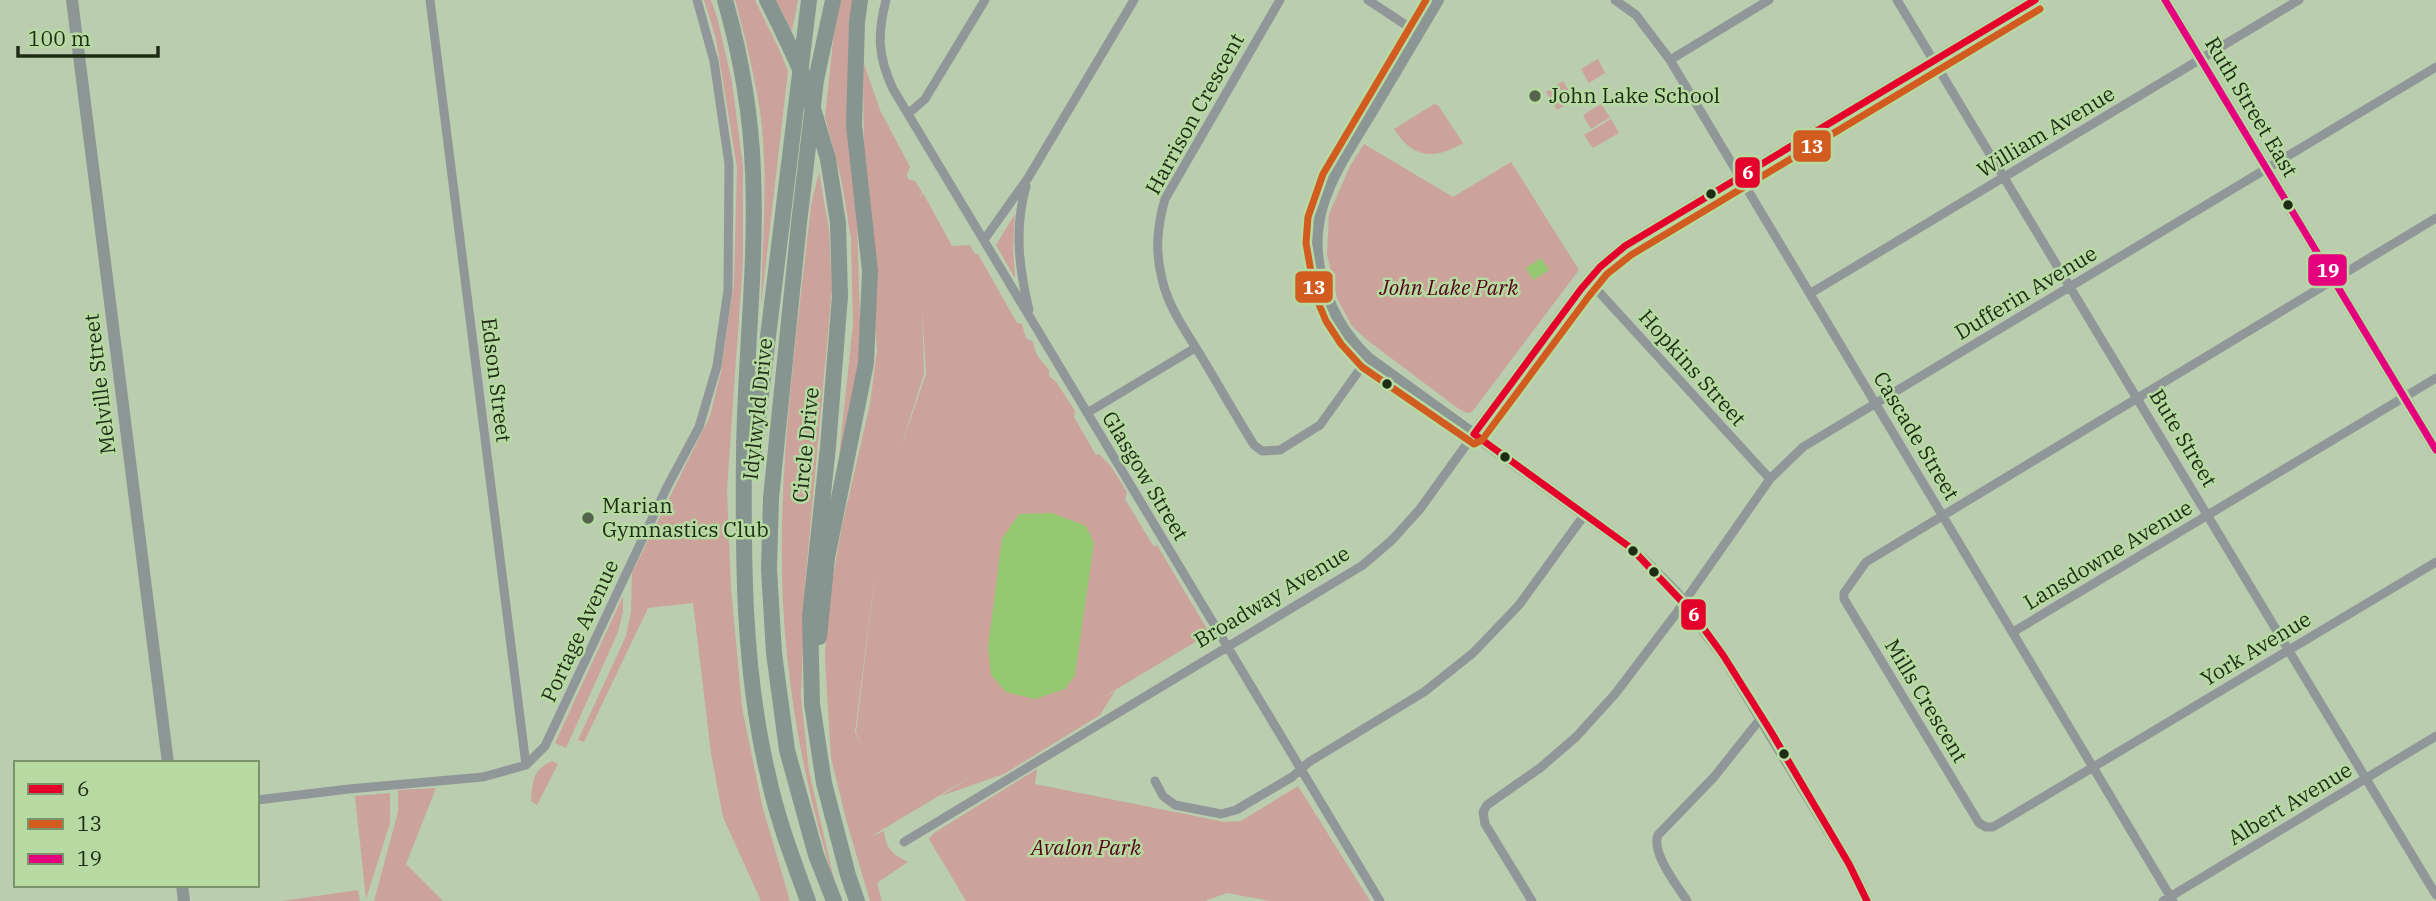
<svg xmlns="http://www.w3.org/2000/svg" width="2436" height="901" font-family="'IBM Plex Serif',serif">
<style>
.green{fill:#cba39a;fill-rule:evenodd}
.water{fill:#94c871}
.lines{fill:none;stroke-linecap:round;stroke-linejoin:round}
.street{stroke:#909799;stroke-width:9}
.secondary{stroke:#8c9695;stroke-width:12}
.highway{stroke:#879590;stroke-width:16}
.highway-bridge{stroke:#879590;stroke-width:16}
.bus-1-casing{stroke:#b6daa2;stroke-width:12}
.bus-2-casing{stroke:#b6daa2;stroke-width:12}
.bus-3-casing{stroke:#b6daa2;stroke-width:12}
.bus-1{stroke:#e4002b;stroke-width:7}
.bus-2{stroke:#d25c20;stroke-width:7}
.bus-3{stroke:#e5007d;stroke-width:7}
.poi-dot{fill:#55644c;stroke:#b6daa2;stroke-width:2.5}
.bus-dot{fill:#1e2c16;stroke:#b6daa2;stroke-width:2.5}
.labels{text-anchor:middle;stroke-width:5;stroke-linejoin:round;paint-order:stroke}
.poi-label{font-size:21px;fill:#1e2c16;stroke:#b6daa2;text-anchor:start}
.street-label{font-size:21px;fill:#1e2c16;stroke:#b6daa2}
.park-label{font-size:21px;font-style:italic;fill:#550018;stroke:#b6daa2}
.line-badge{stroke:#b6daa2;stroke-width:2.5}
.badge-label{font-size:19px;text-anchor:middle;font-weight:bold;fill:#fff}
</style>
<rect width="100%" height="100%" fill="#bacdaf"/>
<!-- green -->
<path class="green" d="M704,0H711L717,17L732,82L743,166V260L727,489L731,588L742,707L762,805L790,901H761L723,817L711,753L693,603L648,608L584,742L578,740L626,636L631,612L632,573L710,416L721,372L734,283L737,168L716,39Z
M735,0H755L779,49L788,71L761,306C762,242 769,175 760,111C754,73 745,37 735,0Z
M776,0H798L792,31Z
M841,0H854L849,133L857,222L861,352L835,495L853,324L851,239L841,178L825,117L834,32Z
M1598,59L1605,73L1589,83L1581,69Z
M863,61L880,110L910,167L907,174L908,179L915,181L922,192L919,199L923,193L952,246L970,245L975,254H978L1017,323L1022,324L1026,338L1033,342C1035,356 1042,361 1049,370V376L1057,383L1075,411L1074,417L1096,455L1099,454L1110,465L1127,492L1125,499L1154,547L1157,545L1210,634L1209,638L1204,641L1202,638L1095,702L1115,691L1100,715L1004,774L941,796L972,776L870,837L884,831C886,849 892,854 908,862L877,883L882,901H870L847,823L831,758L825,660L826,616L842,526L870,404L877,350L864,166ZM922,308L926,374L900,450L924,374ZM878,551L856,732L862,747L855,732Z
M1563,81L1574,99L1557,110L1546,92Z
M1434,104L1438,105L1463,143C1434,160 1413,159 1394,129Z
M1601,104L1610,117L1591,129L1583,115Z
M1611,119L1619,133L1593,148L1584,135Z
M1364,144L1453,197L1511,162L1579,270L1472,412L1467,413L1459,409L1367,340L1352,326L1337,298L1327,254L1329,214L1350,166Z
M819,172L829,230L832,289L805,584L801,697L809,771L836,888C812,812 795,734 787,655C771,505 795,353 811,205Z
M1015,214L1013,246L1015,278L996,245Z
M623,596V612L618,632L566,748L555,743Z
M552,761L558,764L537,805L531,801C533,780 532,771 552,761Z
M1037,769L1035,784L1225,822L1241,821L1298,786L1370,901H1270L1227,893L1205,901H966L929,839L934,833Z
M436,788L406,864L443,901H374L398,812V790Z
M390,793V823L366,899L355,796Z
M358,890L360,901H282Z"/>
<!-- water -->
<path class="water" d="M1541,258L1549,270L1533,280L1526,268Z
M1052,513L1086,526L1094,543L1075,675L1065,689L1035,699L1006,692L991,675L988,647L1002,539L1019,514Z"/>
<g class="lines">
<!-- street -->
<path class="street" d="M430,0L526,765
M886,0C877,35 878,57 893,89L1380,901
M1280,0L1165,199C1157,227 1155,251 1162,279C1168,307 1187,333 1201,356C1219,386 1236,416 1254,445L1262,451L1280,450L1320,425L1368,358
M1368,0L1418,33
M1615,0L1636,15L1670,60L2173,901
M1897,0L2436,895
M1670,60L1769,0
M908,114L925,99L985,0
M1026,186C1014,229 1019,268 1029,310
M2436,218L1866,562L1844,593V599L1979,823L1986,827H1993L2436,562
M984,240L1028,178L1134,0
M1588,280L1770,479
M1811,293L2299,0
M1087,413L1195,348
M2013,632L2436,378
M1155,781L1163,796L1175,805L1221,814L1236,810L1292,777L1309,762L1424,692L1473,653L1519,605L1585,514
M257,800L349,789L483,777L526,765L545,746L667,487L699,427L717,366L728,290L729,164L714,61L697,0
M904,842L1363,565L1392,540L1420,509L1474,434
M1532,901L1485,824L1483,812L1487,805L1540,768L1576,737L1615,694L1675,615L1770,479L1803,447L2436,67
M1687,901C1677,885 1651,853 1658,835L1714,777L1761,718
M2163,901L2436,736"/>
<!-- secondary -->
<path class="secondary" d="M72,0L168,763
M1438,0C1416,37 1394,74 1372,111C1354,141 1332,172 1322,206C1306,260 1328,320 1368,358L1631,548L1675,592L1723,655L1849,864L1867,901
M2165,0L2436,450
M1474,434L1581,289L1600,267L1625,246L2035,0
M182,885L184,901"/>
<!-- highway -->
<path class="highway" d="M725,0C741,56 751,114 753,172C757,266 745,359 744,453C743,560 743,670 768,775C777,818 793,860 808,901
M767,0L781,28
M833,0L816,80L799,223L771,498L769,569L774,653L787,750L816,855L834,901
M828,159L838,223L840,296L828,447L810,616L812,704L824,783L848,875L857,901
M753,460L809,0
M819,637L827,558L866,363L870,271L854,125L857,22L860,0"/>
<!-- highway-bridge -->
<path class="highway-bridge" d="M781,28L803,75L828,159"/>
<defs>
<path id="bus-1" d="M1867,901L1849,864L1770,730L1723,655L1691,611L1631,548L1474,434L1581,289L1600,267L1625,246L2035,0"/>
<path id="bus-2" d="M1426,0L1323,174L1308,217L1306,243L1315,295L1326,321L1341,344L1362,367L1474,444L1482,440L1589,296L1607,274L1631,255L2040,9"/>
<path id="bus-3" d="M2165,0L2436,450"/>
</defs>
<!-- bus-1 casing -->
<use href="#bus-1" class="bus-1-casing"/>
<!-- bus-2 casing -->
<use href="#bus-2" class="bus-2-casing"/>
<!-- bus-3 casing -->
<use href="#bus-3" class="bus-3-casing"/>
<!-- bus-1 -->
<use href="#bus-1" class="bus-1"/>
<!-- bus-2 -->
<use href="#bus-2" class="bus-2"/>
<!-- bus-3 -->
<use href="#bus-3" class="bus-3"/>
</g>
<!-- markers -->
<g class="poi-dot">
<circle cx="1535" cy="96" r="7"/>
<circle cx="588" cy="518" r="7"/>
</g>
<g class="bus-dot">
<circle cx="1711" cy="194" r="6"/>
<circle cx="2288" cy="205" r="6"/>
<circle cx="1387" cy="384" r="6"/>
<circle cx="1505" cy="457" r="6"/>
<circle cx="1633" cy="551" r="6"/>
<circle cx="1654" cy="572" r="6"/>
<circle cx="1784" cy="754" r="6"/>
</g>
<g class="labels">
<!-- poi labels -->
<g class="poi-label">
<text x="1549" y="103">John Lake School</text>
<text x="602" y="513">Marian<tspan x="602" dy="24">Gymnastics Club</tspan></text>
</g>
<!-- street labels -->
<g class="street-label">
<text transform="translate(2251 107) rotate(59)" y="7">Ruth Street East</text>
<text transform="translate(1195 114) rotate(-61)" y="7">Harrison Crescent</text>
<text transform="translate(2046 132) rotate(-31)" y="7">William Avenue</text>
<text transform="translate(2026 293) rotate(-31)" y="7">Dufferin Avenue</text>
<text transform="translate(1692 368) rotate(48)" y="7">Hopkins Street</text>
<text transform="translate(496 380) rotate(83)" y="7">Edson Street</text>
<text transform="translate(100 384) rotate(-97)" y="7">Melville Street</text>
<text transform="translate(758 409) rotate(-84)" y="7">Idylwyld Drive</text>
<text transform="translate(1916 436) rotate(59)" y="7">Cascade Street</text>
<text transform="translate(2183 438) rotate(59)" y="7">Bute Street</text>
<text transform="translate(806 445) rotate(-84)" y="7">Circle Drive</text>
<text transform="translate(1145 476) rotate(59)" y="7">Glasgow Street</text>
<text transform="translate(2108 555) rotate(-31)" y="7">Lansdowne Avenue</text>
<text transform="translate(1272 597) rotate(-31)" y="7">Broadway Avenue</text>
<text transform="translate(580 631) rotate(-65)" y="7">Portage Avenue</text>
<text transform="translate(2256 649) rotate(-31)" y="7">York Avenue</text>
<text transform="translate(1926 701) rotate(59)" y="7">Mills Crescent</text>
<text transform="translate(2290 804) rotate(-31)" y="7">Albert Avenue</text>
</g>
<!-- park labels -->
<g class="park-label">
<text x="1449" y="295">John Lake Park</text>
<text x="1086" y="855">Avalon Park</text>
</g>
</g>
<g class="line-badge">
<rect x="1792" y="129" width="40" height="34" rx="7" fill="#d25c20"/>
<rect x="1734" y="156" width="27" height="33" rx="7" fill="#e4002b"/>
<rect x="2307" y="253" width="41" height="34" rx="7" fill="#e5007d"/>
<rect x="1294" y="270" width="40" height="34" rx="7" fill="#d25c20"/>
<rect x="1680" y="598" width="27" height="33" rx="7" fill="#e4002b"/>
</g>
<g class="badge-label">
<text x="1812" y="153">13</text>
<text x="1748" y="179">6</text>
<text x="2328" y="277">19</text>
<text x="1314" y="294">13</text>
<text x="1694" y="621">6</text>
</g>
<!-- legend -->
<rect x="14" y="761" width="245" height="126" fill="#b6daa2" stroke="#79946a" stroke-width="2"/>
<rect x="28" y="784" width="35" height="10" fill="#e4002b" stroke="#79946a" stroke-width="2"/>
<text x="77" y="796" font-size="21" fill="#1e2c16">6</text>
<rect x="28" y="819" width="35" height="10" fill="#d25c20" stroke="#79946a" stroke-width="2"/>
<text x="77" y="831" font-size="21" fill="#1e2c16">13</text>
<rect x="28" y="854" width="35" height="10" fill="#e5007d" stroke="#79946a" stroke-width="2"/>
<text x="77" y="866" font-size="21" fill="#1e2c16">19</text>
<!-- scale -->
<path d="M18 46v10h140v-10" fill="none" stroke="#1e2c16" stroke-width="3.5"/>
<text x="28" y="46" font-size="21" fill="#1e2c16" stroke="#b6daa2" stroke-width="5" paint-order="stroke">100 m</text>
</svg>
